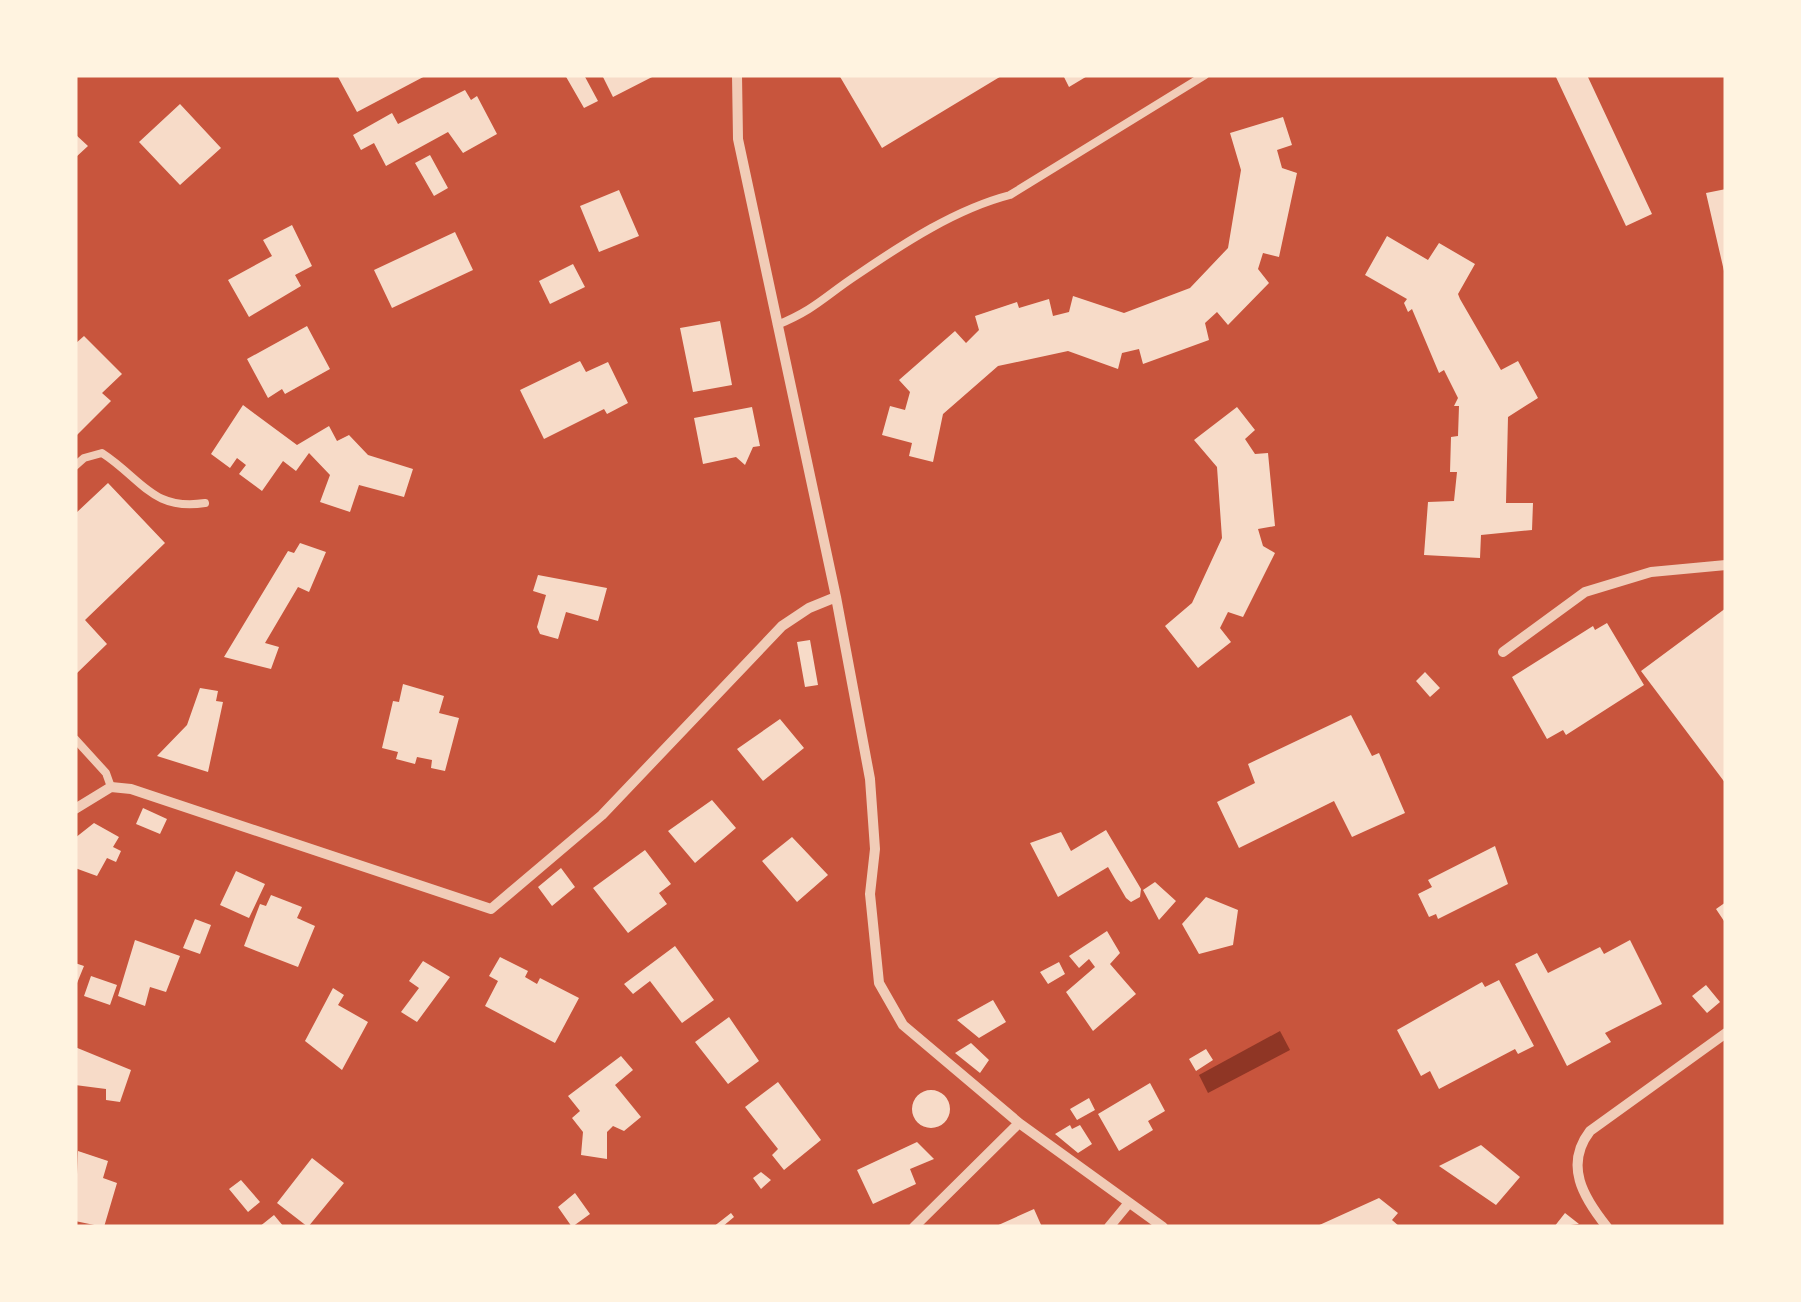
<svg xmlns="http://www.w3.org/2000/svg" width="1801" height="1302" font-family="'PT Sans Narrow',sans-serif">
<style>
.water{fill:#8f3625}
.building{fill:#f7dbc8}
.lines{fill:none;stroke-linecap:round;stroke-linejoin:round}
.service{stroke:#f1ccb7;stroke-width:8}
.minor{stroke:#f1ccb7;stroke-width:10}
</style>
<rect width="100%" height="100%" fill="#c8553d"/>
<!-- water -->
<path class="water" d="M1280,1031L1290,1050L1208,1093L1199,1075Z"/>
<!-- building -->
<path class="building" d="M337,75H427L357,112Z
M565,75H584L598,101L584,108Z
M602,75H656L613,97Z
M839,75H1003L882,148Z
M1063,75H1089L1069,87Z
M1555,75H1587L1652,214L1626,226Z
M465,90L471,100L477,96L497,134L463,153L448,132L386,166L374,143L361,150L353,135L392,113L398,124Z
M180,104L221,148L180,185L139,142Z
M1283,117L1292,145L1277,150L1282,168L1297,173L1279,257L1263,253L1258,269L1269,283L1228,325L1217,312L1205,323L1209,340L1143,364L1139,349L1122,353L1118,369L1068,351L998,366L943,414L933,462L909,456L912,443L882,435L890,406L905,410L910,392L899,380L955,331L966,343L979,330L975,316L1017,302L1019,308L1049,299L1053,316L1069,312L1073,296L1124,313L1190,288L1228,248L1241,170L1230,133Z
M75,134L88,146L75,158Z
M430,155L448,188L434,196L415,163Z
M1726,189V271H1724L1706,193Z
M619,190L639,236L599,252L580,206Z
M292,225L312,266L295,275L301,286L249,317L228,280L272,256L263,240Z
M455,232L473,270L392,308L374,270Z
M1387,236L1428,260L1439,243L1475,264L1458,294L1460,299L1501,370L1518,361L1538,398L1508,417L1506,503H1533L1532,530L1481,535L1480,558L1424,555L1428,502L1454,501L1457,472H1450L1451,437L1458,436L1459,406H1454L1458,398L1444,370L1439,373L1412,309L1408,312L1404,303L1407,299L1365,275Z
M573,264L585,287L550,304L539,281Z
M720,321L732,385L693,392L680,328Z
M307,326L330,369L285,394L282,389L268,398L247,359Z
M84,336L122,374L102,393L111,401L75,437V344Z
M580,361L586,372L608,362L628,403L607,414L604,409L544,439L520,390Z
M243,405L297,445L329,426L337,441L349,435L368,455L413,469L404,497L359,485L350,512L320,502L330,475L309,453L296,471L283,461L262,491L239,474L246,465L237,458L230,468L211,454Z
M752,407L760,446L753,447L745,465L736,457L703,464L694,418Z
M1237,407L1255,430L1245,439L1255,454L1268,453L1275,526L1258,529L1263,546L1275,553L1243,617L1228,612L1220,628L1231,642L1198,668L1165,626L1192,603L1222,538L1217,467L1194,440Z
M108,483L165,543L85,620L107,644L75,675V514Z
M300,543L326,552L309,592L298,587L265,643L279,647L271,669L224,657L288,551L294,553Z
M538,575L607,588L598,621L566,612L558,639L540,634L537,627L546,595L533,591Z
M1726,608V784L1641,671Z
M1607,623L1644,685L1566,735L1563,730L1547,739L1512,677L1593,626L1595,630Z
M810,640L818,685L805,687L797,642Z
M1425,672L1440,688L1430,697L1416,681Z
M403,684L444,696L439,713L459,718L445,771L431,768L432,760L417,757L415,764L396,759L398,752L382,748L393,701L399,702Z
M200,688L218,691L216,701L223,702L208,772L157,756L187,725Z
M1351,715L1372,756L1379,753L1405,813L1352,837L1334,801L1239,848L1217,802L1255,783L1248,764Z
M780,719L804,748L763,781L737,749Z
M712,800L736,828L695,863L668,831Z
M143,808L167,819L160,834L136,824Z
M94,823L119,837L113,847L121,851L116,862L107,858L97,876L75,868V838Z
M1106,830L1141,889L1140,897L1131,902L1126,898L1108,867L1058,897L1030,843L1061,832L1071,851Z
M792,837L828,875L797,902L762,861Z
M1495,846L1508,884L1438,919L1436,914L1429,917L1418,894L1432,887L1428,880Z
M645,850L671,884L659,893L667,904L628,933L593,888Z
M561,868L575,887L552,906L538,887Z
M236,871L265,884L249,918L220,905Z
M1155,882L1176,901L1159,920L1143,890Z
M271,895L302,907L297,918L315,926L298,967L244,946L260,904L266,906Z
M1206,897L1238,910L1233,945L1199,954L1182,924Z
M1726,902V924L1716,909Z
M195,919L211,925L200,954L183,948Z
M1107,931L1120,953L1110,964L1136,994L1093,1031L1066,992L1095,967L1089,959L1079,968L1069,956Z
M135,940L180,956L166,992L150,987L145,1006L118,996Z
M1630,940L1662,1004L1605,1033L1611,1042L1567,1066L1515,964L1537,953L1548,973L1600,947L1604,954Z
M675,946L714,1000L682,1023L650,981L633,994L624,984Z
M500,957L528,971L525,977L537,984L540,978L579,998L555,1043L485,1006L498,981L489,976Z
M423,961L450,977L417,1022L401,1012L419,988L409,981Z
M1059,962L1065,974L1048,984L1040,972Z
M75,963L84,966L75,988Z
M91,976L117,985L110,1005L84,996Z
M1499,980L1534,1046L1518,1054L1515,1049L1439,1089L1430,1071L1421,1076L1397,1030L1482,982L1485,987Z
M1706,985L1720,1002L1707,1013L1692,996Z
M333,988L344,995L338,1005L368,1022L342,1070L305,1041Z
M993,1000L1006,1022L979,1038L957,1020Z
M729,1017L759,1061L728,1084L695,1042Z
M971,1043L989,1060L980,1073L955,1053Z
M75,1047L131,1070L120,1102L106,1100V1089L75,1085Z
M1206,1049L1213,1060L1196,1071L1189,1059Z
M621,1056L633,1070L615,1085L641,1117L624,1131L613,1126L607,1132V1159L581,1155L583,1132L572,1118L580,1111L568,1096Z
M778,1082L821,1140L784,1170L772,1155L778,1149L745,1107Z
M1150,1083L1165,1111L1148,1121L1153,1130L1119,1151L1098,1114Z
M912 1109a19 19 0 1 1 38 0a19 19 0 1 1-38 0Z
M1089,1098L1095,1110L1077,1120L1070,1109Z
M1070,1125L1072,1129L1080,1125L1092,1144L1078,1153L1055,1134Z
M917,1142L934,1159L910,1169L916,1184L873,1204L857,1170Z
M1481,1145L1520,1177L1496,1205L1439,1166Z
M78,1151L108,1161L103,1178L117,1183L104,1227L75,1221Z
M312,1158L344,1183L308,1227L277,1203Z
M761,1172L771,1180L761,1189L753,1178Z
M241,1180L260,1202L248,1212L229,1189Z
M575,1193L590,1214L572,1227L558,1207Z
M1379,1198L1398,1213L1392,1220L1400,1227H1315Z
M1034,1209L1042,1227H994Z
M731,1213L734,1217L722,1227H713Z
M1565,1213L1579,1224L1554,1227Z
M274,1215L284,1227H259Z"/>
<g class="lines">
<!-- service -->
<path class="service" d="M777,325C816,309 825,296 857,275C904,243 956,209 1010,195L1205,75
M75,466L84,458L102,453C142,479 152,511 205,503
M75,739L106,773L111,787"/>
<!-- minor -->
<path class="minor" d="M737,75L738,139L836,597L870,779L875,849L870,894L879,983L903,1025L1019,1123L1163,1227
M1503,652L1585,592L1651,572L1726,565
M75,809L111,787L131,789L491,909L602,815L782,626L809,608L836,597
M914,1227L1019,1123
M1109,1227L1128,1204
M1607,1227C1583,1197 1564,1165 1590,1131L1726,1033"/>
</g>
<!-- border -->
<rect width="1801" height="1302" fill="none" stroke="#fff3e0" stroke-width="155"/>
</svg>
